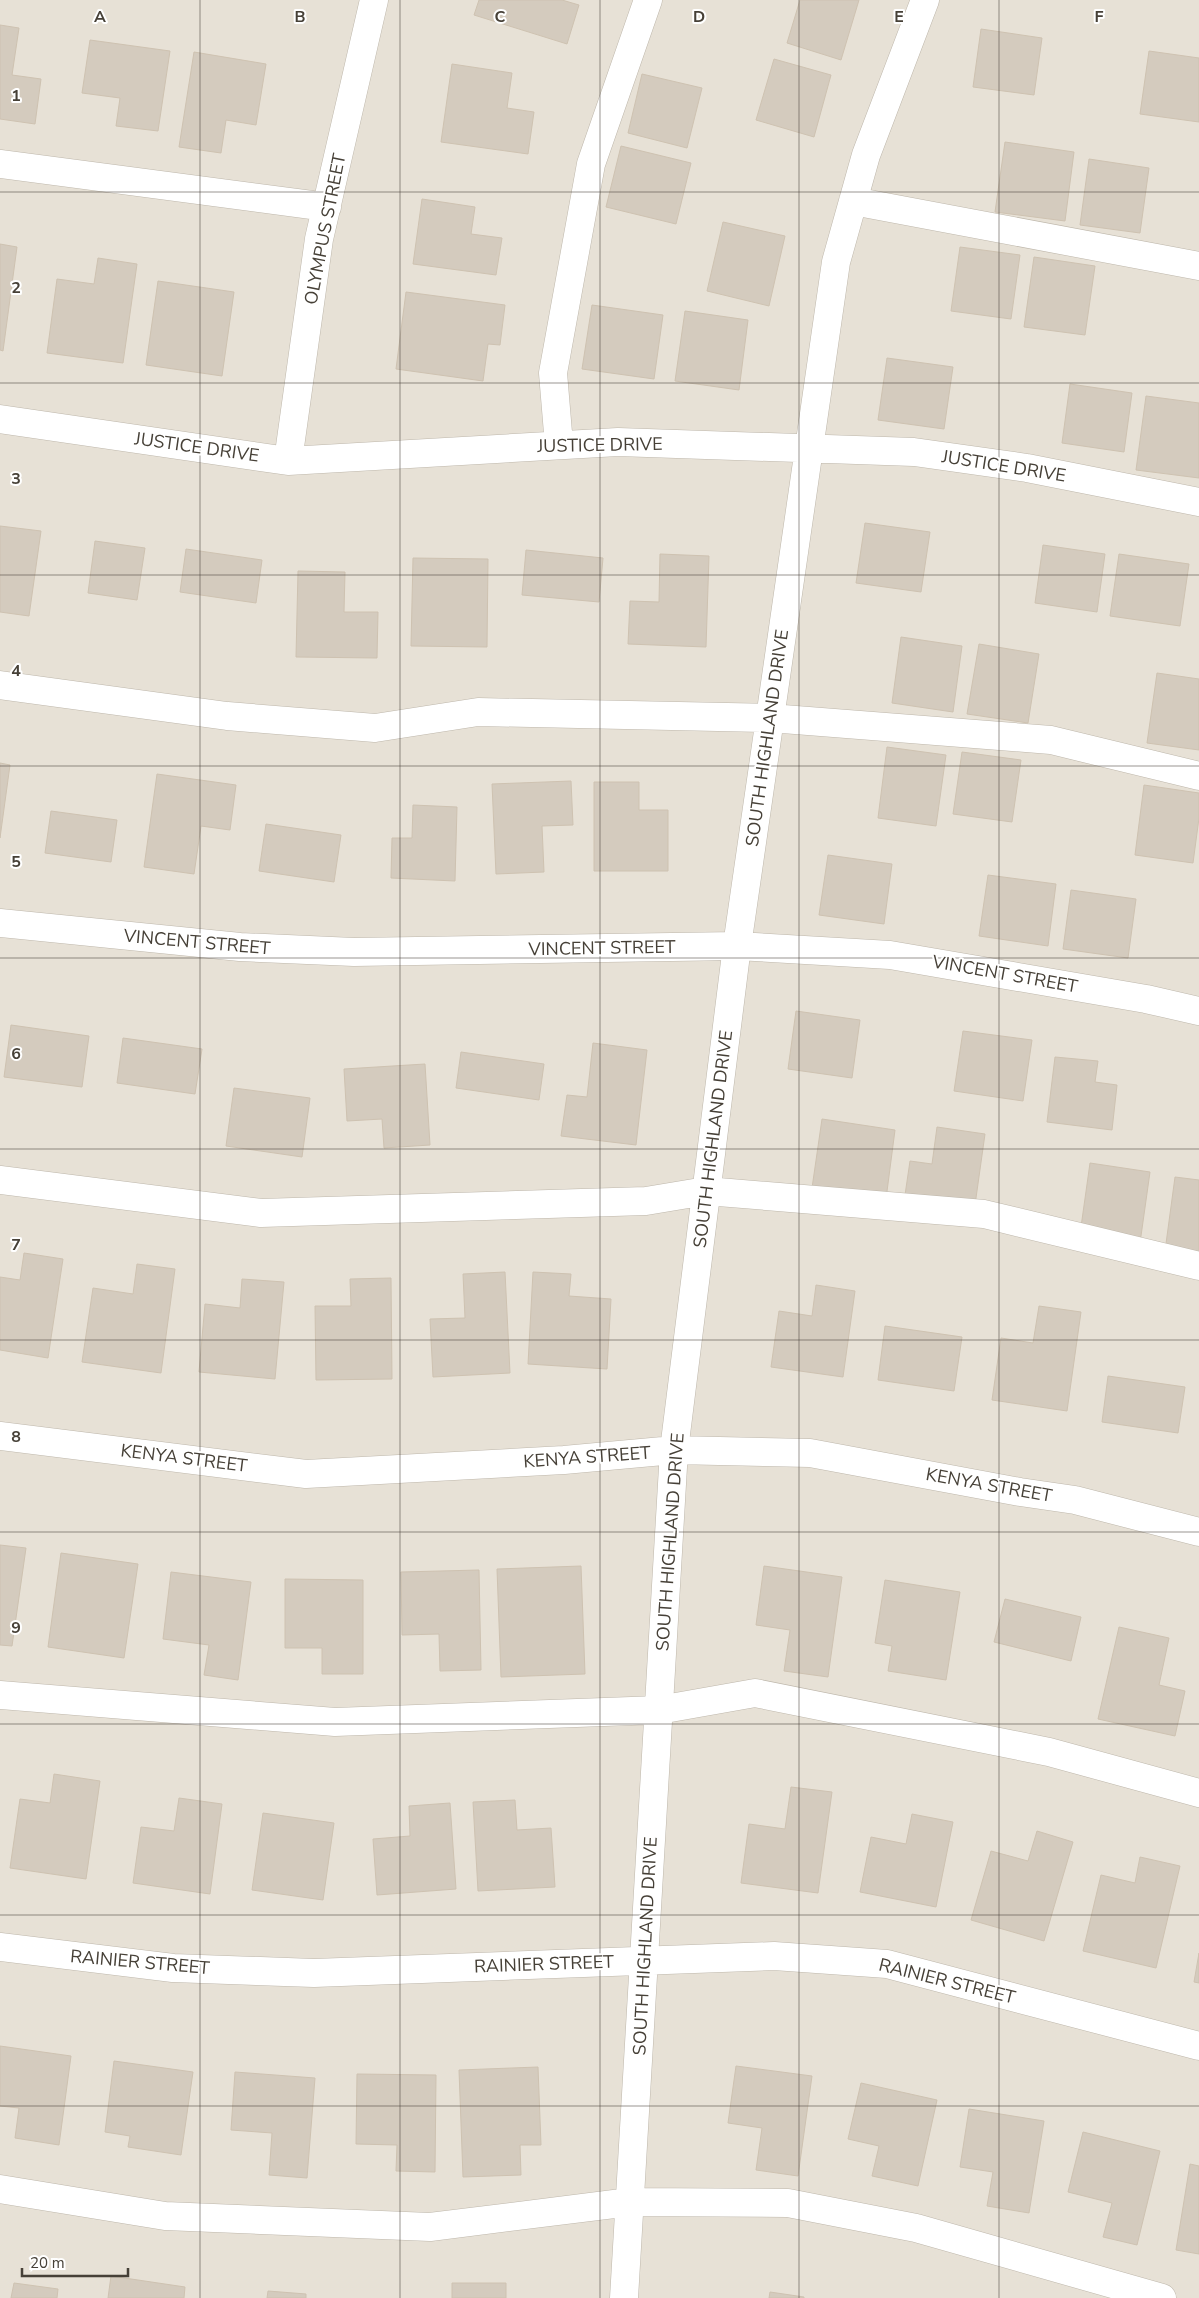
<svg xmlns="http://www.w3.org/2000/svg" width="1199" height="2298" font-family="'Nunito Sans',sans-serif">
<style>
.residential{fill:#e7e1d6}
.building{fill:#d4cbbe;stroke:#cec2b1}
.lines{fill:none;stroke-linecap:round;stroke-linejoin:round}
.minor-casing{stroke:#beb7ab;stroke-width:29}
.minor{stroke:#fff;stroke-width:28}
.grid{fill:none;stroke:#464037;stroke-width:1;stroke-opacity:0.55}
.labels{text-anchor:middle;stroke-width:4;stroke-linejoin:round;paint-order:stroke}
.street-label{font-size:18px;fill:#464037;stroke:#fff}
.grid-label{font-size:16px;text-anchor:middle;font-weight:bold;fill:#464037;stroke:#fff;stroke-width:4;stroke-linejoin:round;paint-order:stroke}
</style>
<rect width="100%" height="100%" fill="#f3efe8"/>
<!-- residential -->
<path class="residential" d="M0,0H1199V2298H0Z"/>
<!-- building -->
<path class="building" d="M479,0H562L579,5L567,44L474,15Z
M800,0H859L841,60L787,43Z
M0,25L19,28L12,75L41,79L35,124L0,119Z
M981,29L1042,38L1034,95L973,87Z
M90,40L170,51L158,131L116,126L120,98L82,93Z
M1149,51L1199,58V122L1140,114Z
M194,52L266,64L256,125L226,120L221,153L179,147Z
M774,59L831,75L814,137L756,120Z
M452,64L512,73L507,108L534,112L528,154L441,142Z
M642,74L702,88L687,148L628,133Z
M1005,142L1074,152L1065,221L995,212Z
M621,146L691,163L676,224L606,207Z
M1089,159L1149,168L1140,233L1080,225Z
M422,199L475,207L471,234L502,238L496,275L413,264Z
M723,222L785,236L769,306L707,291Z
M0,244L17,247L3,351L0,350Z
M960,247L1020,255L1011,319L951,311Z
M1034,257L1095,266L1085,335L1024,327Z
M98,258L137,264L123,363L47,353L57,279L94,284Z
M158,281L234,292L222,376L146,365Z
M406,292L505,305L500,345L488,344L483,381L396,369Z
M592,305L663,315L654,379L582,369Z
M685,311L748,320L739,390L675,381Z
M887,358L953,367L944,429L878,420Z
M1070,384L1132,393L1124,452L1062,443Z
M1146,396L1199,403V478L1136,470Z
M865,523L930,532L921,592L856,583Z
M0,526L41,531L29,616L0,612Z
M95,541L145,548L137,600L88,593Z
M1043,545L1105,554L1097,612L1035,603Z
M186,549L262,560L256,603L180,592Z
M526,550L603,558L599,602L522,595Z
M660,554L709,556L706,647L628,644L630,601L659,602Z
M1119,554L1189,564L1180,626L1110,616Z
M413,558L488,559L487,647L411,646Z
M298,571L345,572L344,612H378L377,658L296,657Z
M901,637L962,646L953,712L892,703Z
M979,644L1039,654L1028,723L967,714Z
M1157,673L1199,679V750L1147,743Z
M887,747L946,755L936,826L878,818Z
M962,752L1021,760L1012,822L953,814Z
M0,763L10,765L0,838Z
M157,774L236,785L230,830L201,826L194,874L144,867Z
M571,781L573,825L542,826L544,872L496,874L492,784Z
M594,782H639V810H668V871H594Z
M1144,785L1199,793V818L1193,863L1135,855Z
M413,805L457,807L455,881L391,878L392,838H412Z
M51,811L117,820L111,862L45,853Z
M266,824L341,835L334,882L259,871Z
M828,855L892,864L884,924L819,915Z
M988,875L1056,884L1048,946L979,936Z
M1071,890L1136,899L1128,958L1063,949Z
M796,1011L860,1020L852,1078L788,1069Z
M11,1025L89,1036L82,1087L4,1077Z
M963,1031L1032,1040L1023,1101L954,1091Z
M123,1038L202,1049L195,1094L117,1083Z
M593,1043L647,1050L636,1145L561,1136L567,1095L587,1097Z
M461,1052L544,1064L539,1100L456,1088Z
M1055,1057L1098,1061L1095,1082L1117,1085L1112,1130L1047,1122Z
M425,1064L430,1145L384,1148L382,1119L347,1121L344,1069Z
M234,1088L310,1098L302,1157L226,1146Z
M822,1119L895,1130L886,1199L812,1188Z
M937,1127L985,1134L975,1205L905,1195L910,1161L932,1164Z
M1090,1163L1150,1172L1140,1243L1080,1234Z
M1175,1177L1199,1180V1256L1165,1251Z
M24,1253L63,1259L48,1358L0,1350V1277L20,1280Z
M137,1264L175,1269L161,1373L82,1362L93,1288L133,1294Z
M505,1272L510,1373L433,1377L430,1319L465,1318L463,1274Z
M533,1272L571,1274L569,1296L611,1299L607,1369L528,1364Z
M391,1278L392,1379L316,1380L315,1306H351L350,1279Z
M242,1279L284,1282L275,1379L199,1372L205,1304L240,1308Z
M816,1285L855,1291L843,1377L771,1367L779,1311L812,1316Z
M1039,1306L1081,1312L1067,1411L992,1400L1001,1338L1033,1343Z
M885,1326L962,1337L954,1391L878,1380Z
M1108,1376L1185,1387L1178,1433L1102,1422Z
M0,1545L26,1548L12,1646L0,1645Z
M61,1553L138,1564L124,1658L48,1647Z
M581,1566L585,1674L501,1677L497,1569Z
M764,1566L842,1577L828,1677L784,1671L790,1630L756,1625Z
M479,1570L481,1670L440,1671L439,1634L402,1635L401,1572Z
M171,1572L251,1582L238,1680L204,1675L209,1645L163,1639Z
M285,1579L363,1580V1674H322V1648H285Z
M885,1580L960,1592L946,1680L888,1671L892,1646L875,1643Z
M1005,1599L1081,1617L1071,1661L994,1642Z
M1119,1627L1169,1638L1159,1685L1185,1691L1175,1736L1098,1719Z
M54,1774L100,1781L86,1879L10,1868L20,1799L50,1803Z
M791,1787L832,1792L818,1893L741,1883L749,1824L785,1829Z
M179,1798L222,1804L210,1894L133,1883L141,1827L174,1831Z
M515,1800L517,1830L551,1828L555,1887L478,1891L473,1802Z
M450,1803L456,1889L377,1895L373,1839L410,1836L409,1806Z
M263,1813L334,1823L323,1900L252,1890Z
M912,1814L953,1822L936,1907L860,1892L871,1837L906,1844Z
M1037,1831L1073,1842L1044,1941L971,1920L991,1851L1028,1861Z
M1140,1857L1180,1866L1156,1968L1083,1951L1101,1875L1135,1883Z
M1199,1953V1983L1194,1982Z
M0,2046L71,2056L59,2145L15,2138L19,2108L0,2106Z
M114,2061L193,2072L181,2155L128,2147L130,2136L105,2132Z
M736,2066L812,2076L798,2176L756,2170L762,2128L728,2123Z
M538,2067L541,2145H520L521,2175L463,2177L459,2070Z
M235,2072L315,2078L307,2178L269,2175L272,2133L231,2130Z
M357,2074L436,2075L435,2172L396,2171L397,2145L356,2144Z
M861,2083L937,2100L918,2186L872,2176L879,2146L848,2139Z
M969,2109L1044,2121L1029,2213L987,2206L993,2172L960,2167Z
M1083,2132L1160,2151L1137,2245L1103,2237L1112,2203L1068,2192Z
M1190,2164L1199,2166V2254L1176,2250Z
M111,2276L185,2287L184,2298H108Z
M14,2283L58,2289L57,2298H11Z
M452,2283H506V2298H452Z
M268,2291L306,2294V2298H267Z
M770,2292L804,2297V2298H769Z"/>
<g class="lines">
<defs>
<path id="minor" d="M0,164L327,207
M853,201L1199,266
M0,419L288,461L618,442L914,452L1027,468L1199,502
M559,445L553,373L591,164L648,0
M288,461L319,239L374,0
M0,685L227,716L375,728L478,712L770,718L1051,740L1199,776
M0,923L240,947L354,952L737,946L890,955L1146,999L1199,1011
M0,1180L261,1213L646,1201L706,1191L984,1214L1199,1266
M0,1436L306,1474L564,1460L674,1450L810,1453L1020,1492L1075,1500L1199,1532
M0,1695L335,1722L659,1710L755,1693L1049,1752L1199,1793
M0,1947L173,1968L314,1973L774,1956L887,1964L1199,2046
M0,2189L165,2216L430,2227L630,2202L788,2203L916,2228L1162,2298
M624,2298L674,1450L737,946L836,262L866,155L925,0"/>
</defs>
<!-- minor casing -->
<use href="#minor" class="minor-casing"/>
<!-- minor -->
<use href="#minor" class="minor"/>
</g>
<!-- grid -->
<path class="grid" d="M200,0V2298M400,0V2298M600,0V2298M799,0V2298M999,0V2298M0,192H1199M0,383H1199M0,575H1199M0,766H1199M0,958H1199M0,1149H1199M0,1340H1199M0,1532H1199M0,1724H1199M0,1915H1199M0,2106H1199"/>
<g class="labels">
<!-- street labels -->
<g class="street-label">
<text transform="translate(325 229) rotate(-79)" y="6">OLYMPUS STREET</text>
<text transform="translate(600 445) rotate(-1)" y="6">JUSTICE DRIVE</text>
<text transform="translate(197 447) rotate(8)" y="6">JUSTICE DRIVE</text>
<text transform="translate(1004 466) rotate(9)" y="6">JUSTICE DRIVE</text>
<text transform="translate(767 738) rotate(-82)" y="6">SOUTH HIGHLAND DRIVE</text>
<text transform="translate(197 942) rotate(5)" y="6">VINCENT STREET</text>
<text transform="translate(602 948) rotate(-1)" y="6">VINCENT STREET</text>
<text transform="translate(1005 974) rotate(10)" y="6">VINCENT STREET</text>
<text transform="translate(713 1139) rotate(-83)" y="6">SOUTH HIGHLAND DRIVE</text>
<text transform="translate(587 1457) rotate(-4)" y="6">KENYA STREET</text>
<text transform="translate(184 1458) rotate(7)" y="6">KENYA STREET</text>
<text transform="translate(989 1485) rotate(10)" y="6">KENYA STREET</text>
<text transform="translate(670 1542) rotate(-86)" y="6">SOUTH HIGHLAND DRIVE</text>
<text transform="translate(645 1946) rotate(-87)" y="6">SOUTH HIGHLAND DRIVE</text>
<text transform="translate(140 1962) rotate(5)" y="6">RAINIER STREET</text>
<text transform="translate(544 1964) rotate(-2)" y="6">RAINIER STREET</text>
<text transform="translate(947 1981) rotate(14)" y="6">RAINIER STREET</text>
</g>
</g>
<g class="grid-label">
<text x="100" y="22">A</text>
<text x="300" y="22">B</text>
<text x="500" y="22">C</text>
<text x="699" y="22">D</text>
<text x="899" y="22">E</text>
<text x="1099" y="22">F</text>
<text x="16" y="101">1</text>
<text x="16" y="293">2</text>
<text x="16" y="484">3</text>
<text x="16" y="676">4</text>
<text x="16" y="867">5</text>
<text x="16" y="1059">6</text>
<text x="16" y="1250">7</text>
<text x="16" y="1442">8</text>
<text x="16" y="1633">9</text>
</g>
<!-- scale -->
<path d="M22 2268v8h106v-8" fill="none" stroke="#464037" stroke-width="2.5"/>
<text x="30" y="2268" font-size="15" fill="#464037" stroke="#ffffff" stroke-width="4" paint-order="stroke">20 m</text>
</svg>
